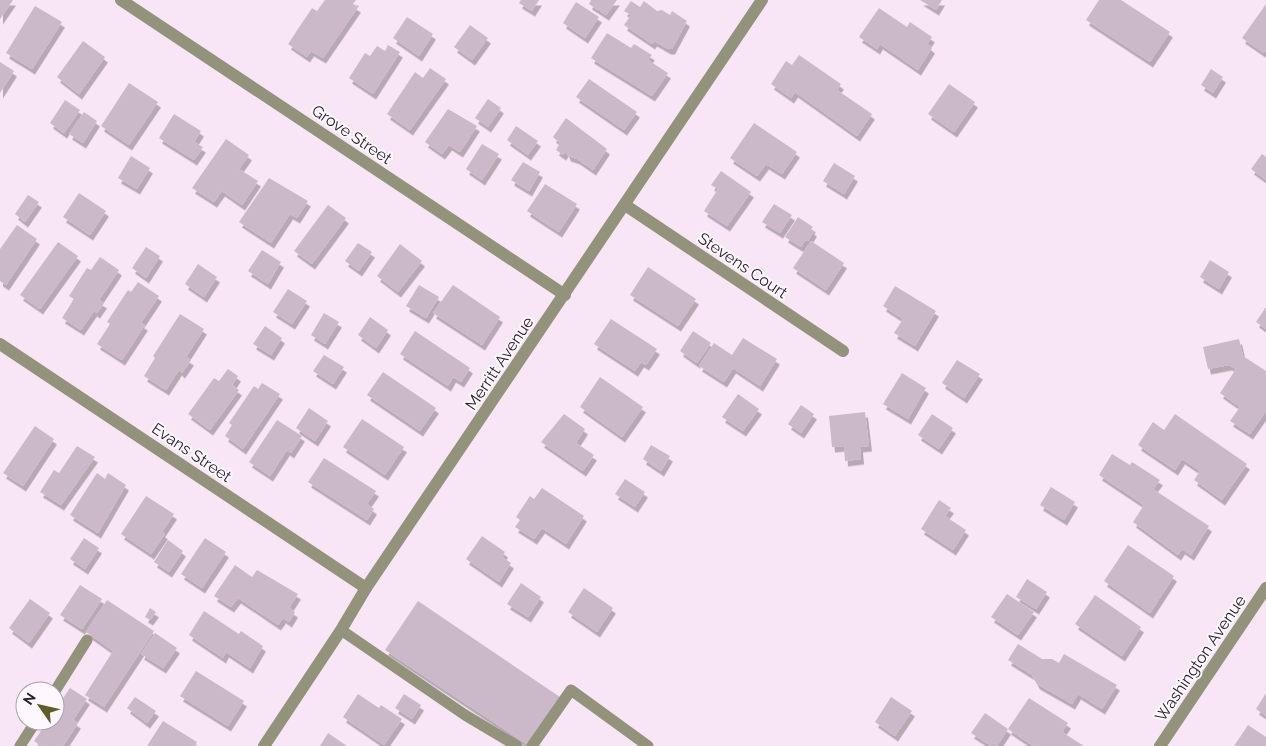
<svg xmlns="http://www.w3.org/2000/svg" width="1266" height="746" font-family="Raleway,sans-serif">
<style>
.building{fill:#cbb9c9;filter:url(#shadow)}
.lines{fill:none;stroke-linecap:round;stroke-linejoin:round}
.service{stroke:#93927a;stroke-width:11}
.minor{stroke:#93927a;stroke-width:12}
.tertiary{stroke:#93927a;stroke-width:12}
.labels{text-anchor:middle;stroke-width:4;stroke-linejoin:round;paint-order:stroke}
.street-label{font-size:16px;fill:#282128;stroke:#fff7fe}
</style>
<defs>
<filter id="shadow"><feDropShadow dx="3" dy="5.5" stdDeviation="0" flood-color="#0004"/></filter>
</defs>
<rect width="100%" height="100%" fill="#f8e6f6"/>
<!-- building -->
<path class="building" d="M0,0H13L0,19Z
M325,0H356L353,4L358,7L323,58L311,51L307,57L288,44L312,8L317,11Z
M521,0H539L532,11L519,3Z
M591,0H617L606,15L589,4Z
M920,0H942L936,10Z
M1099,0H1121L1170,32L1150,62L1086,20Z
M631,1L640,7L644,1L657,11L662,10L670,15L672,11L687,21L672,49H668L654,41L652,44L624,25L631,15L624,11Z
M576,2L599,17L585,38L563,23Z
M1266,4V50L1264,53L1242,38Z
M35,6L62,22L32,69L6,53Z
M879,8L907,27L910,22L932,37L927,44L932,48L918,70L880,44L877,49L859,37Z
M407,17L433,34L419,56L393,38Z
M470,25L488,38L472,60L454,47Z
M607,33L631,48L634,44L652,55L648,60L668,73L652,96L591,58Z
M83,41L105,57L79,94L57,77Z
M388,45L400,52L373,94L349,78L365,53L370,56L377,46L385,51Z
M799,55L841,84L837,90L872,114L857,136L795,92L791,98L771,84L786,61L792,65Z
M0,62L14,71L0,93Z
M430,68L446,79L410,130L387,114L415,72L423,78Z
M1211,69L1223,77L1213,93L1201,85Z
M589,79L637,112L624,130L576,97Z
M129,83L158,102L129,145L101,126Z
M949,84L975,102L954,132L928,114Z
M488,99L501,108L488,127L475,118Z
M65,100L80,110L64,133L50,123Z
M448,109L477,126L460,152L449,145L442,154L425,142Z
M84,112L97,121L83,143L69,134Z
M174,114L201,131L194,142L203,147L194,160L159,138Z
M566,118L607,149L593,170L577,159L568,156L566,151L563,155L556,150L560,143L553,137Z
M754,123L797,152L782,174L766,164L757,176L730,158Z
M516,126L538,141L528,155L507,140Z
M226,139L249,155L239,169L258,181L242,205L222,191L214,202L192,188Z
M482,144L499,154L482,180L466,169Z
M1262,154L1266,157V180L1251,169Z
M131,156L150,168L137,189L118,178Z
M523,162L540,172L529,191L511,180Z
M834,163L855,176L844,194L823,181Z
M721,171L751,192L727,226L704,211L718,189L711,185Z
M269,178L308,201L297,218L290,214L271,243L239,222Z
M545,184L577,204L559,232L527,211Z
M79,193L106,211L90,235L63,217Z
M28,195L39,202L25,222L15,214Z
M774,204L792,215L780,233L762,222Z
M328,205L346,218L312,264L294,251Z
M798,217L813,227L811,229L814,231L808,241L805,240L801,247L785,237Z
M17,225L37,239L6,285L0,281V249Z
M811,241L844,263L826,290L793,268Z
M58,242L78,256L40,309L20,295Z
M358,243L372,252L359,271L345,261Z
M400,244L422,261L398,292L377,276Z
M146,247L160,256L146,278L132,268Z
M262,250L281,262L268,284L248,271Z
M100,257L119,270L99,300L104,303L97,313L94,311L81,330L62,318L74,299L69,296L87,268L91,270Z
M1210,260L1229,272L1219,289L1200,277Z
M198,264L217,277L204,297L185,284Z
M648,267L696,299L678,326L630,295Z
M138,282L159,296L141,323L145,325L122,360L97,344L110,324L107,322L128,290L131,292Z
M419,285L439,297L426,318L406,306Z
M453,285L500,317L482,345L433,313Z
M895,286L936,311L915,346L894,333L903,319L883,306Z
M288,289L307,301L292,324L273,312Z
M1266,307V329L1256,322Z
M324,313L339,322L325,344L311,335Z
M180,314L204,329L186,357L191,360L182,373L179,370L166,390L144,376L155,358L153,356Z
M370,317L388,330L376,348L358,335Z
M611,319L657,349L646,365L641,362L635,371L594,344Z
M265,326L282,338L271,355L253,344Z
M415,331L470,368L461,382L453,377L448,386L400,354Z
M693,331L711,343L697,363L680,351Z
M743,338L777,359L760,386L733,368L724,382L699,366L714,343L732,355Z
M1239,339L1243,356L1266,371V411L1250,434L1230,421L1240,407L1220,393L1236,369L1229,365L1208,369L1203,347Z
M324,355L344,367L333,384L313,371Z
M957,360L980,374L964,398L942,383Z
M228,369L238,376L232,385L239,390L210,430L188,414L214,378L219,381Z
M383,372L436,408L420,431L367,395Z
M902,373L926,388L908,419L883,404Z
M600,377L643,407L622,437L580,407Z
M262,383L280,394L243,449L225,436L232,425L229,423L254,386L258,389Z
M738,394L759,409L743,431L722,417Z
M801,405L814,414L801,433L788,424Z
M309,408L328,421L315,441L296,428Z
M865,412L869,446L860,447L861,459L845,461L844,446L832,447L829,416Z
M564,414L585,429L576,443L594,455L583,471L541,442Z
M932,414L953,428L939,449L918,435Z
M1175,414L1247,464L1222,500L1194,480L1200,471L1182,459L1175,470L1138,445L1153,422L1164,430Z
M362,419L404,447L385,475L343,447Z
M277,420L302,436L291,453L287,450L270,476L249,462Z
M35,426L54,439L23,486L3,473Z
M651,445L670,456L661,471L643,459Z
M77,446L95,457L61,505L40,492L54,470L59,473Z
M1112,454L1130,465L1132,462L1160,480L1153,489L1209,526L1191,555L1182,549L1178,555L1133,522L1144,505L1099,475Z
M324,458L376,491L367,504L374,509L367,520L308,482Z
M97,473L105,479L108,473L126,485L98,533L70,515Z
M625,479L645,492L635,507L615,494Z
M1051,487L1075,502L1064,520L1040,505Z
M542,488L584,516L566,544L542,528L534,539L515,527L520,520L516,517L530,496L534,499Z
M146,496L174,514L162,532L165,534L151,554L121,534Z
M939,500L951,508L945,516L966,530L953,550L921,529Z
M482,536L505,552L502,557L511,563L499,582L466,559Z
M84,538L99,548L85,569L70,559Z
M205,538L226,552L202,588L181,574Z
M168,540L183,551L169,572L154,562Z
M1128,545L1174,576L1150,613L1104,581Z
M235,565L252,577L257,570L298,594L289,608L295,612L289,622L283,618L278,625L238,598L231,607L214,596Z
M1027,579L1047,592L1036,609L1016,597Z
M521,583L541,597L528,617L507,604Z
M80,585L102,599L82,629L60,615Z
M584,588L613,608L597,632L568,612Z
M1007,594L1034,612L1018,635L991,617Z
M1095,595L1141,627L1122,656L1075,624Z
M30,599L50,613L29,643L9,628Z
M107,600L154,631L104,707L85,695L113,651L86,632Z
M418,601L560,697L528,745L385,650Z
M150,608L156,612L150,620L145,617Z
M204,611L239,634L241,631L263,646L250,668L226,652L223,658L189,635Z
M155,633L177,648L163,668L141,654Z
M1018,644L1042,659H1052L1059,663L1064,654L1117,685L1102,709L1078,694L1072,704L1037,684L1032,675L1008,660Z
M196,671L244,701L228,726L180,696Z
M70,688L87,699L73,720L78,723L63,746H41L34,741L48,721H55V710Z
M1266,693V716L1256,709Z
M358,694L379,708L381,705L402,719L384,745L343,717Z
M404,694L421,705L412,719L395,708Z
M135,697L156,711L147,723L127,708Z
M891,697L912,711L895,736L875,722Z
M1029,698L1068,723L1062,732L1084,746H1033L1008,729Z
M985,713L1008,729L997,746H991L971,733Z
M163,721L197,742L195,746H147Z
M1248,725L1266,737V746H1234Z
M328,733L347,746H320Z"/>
<g class="lines">
<!-- service -->
<path class="service" d="M341,630L465,715L517,746
M55,691L87,640
M20,746L36,721
M532,746L571,690L648,746"/>
<!-- minor -->
<path class="minor" d="M121,0L565,295
M625,205L843,351
M0,344L366,588
M1160,746L1266,588"/>
<!-- tertiary -->
<path class="tertiary" d="M264,746L341,630L366,588L762,0"/>
</g>
<g class="labels">
<!-- street labels -->
<g class="street-label">
<text transform="translate(352 134) rotate(34)" y="6">Grove Street</text>
<text transform="translate(743 265) rotate(34)" y="6">Stevens Court</text>
<text transform="translate(499 363) rotate(-56)" y="6">Merritt Avenue</text>
<text transform="translate(192 452) rotate(34)" y="6">Evans Street</text>
<text transform="translate(1200 658) rotate(-56)" y="6">Washington Avenue</text>
</g>
</g>
<!-- north arrow -->
<g transform="translate(40 706) rotate(304)"><circle r="24" fill="#fff7fe" stroke="#a9a1a8"/>
<path d="M0-4L9 19L0 12L-9 19Z" fill="#605c29"/>
<text y="-8" font-size="14" font-weight="bold" text-anchor="middle" fill="#282128">N</text>
</g>
</svg>
